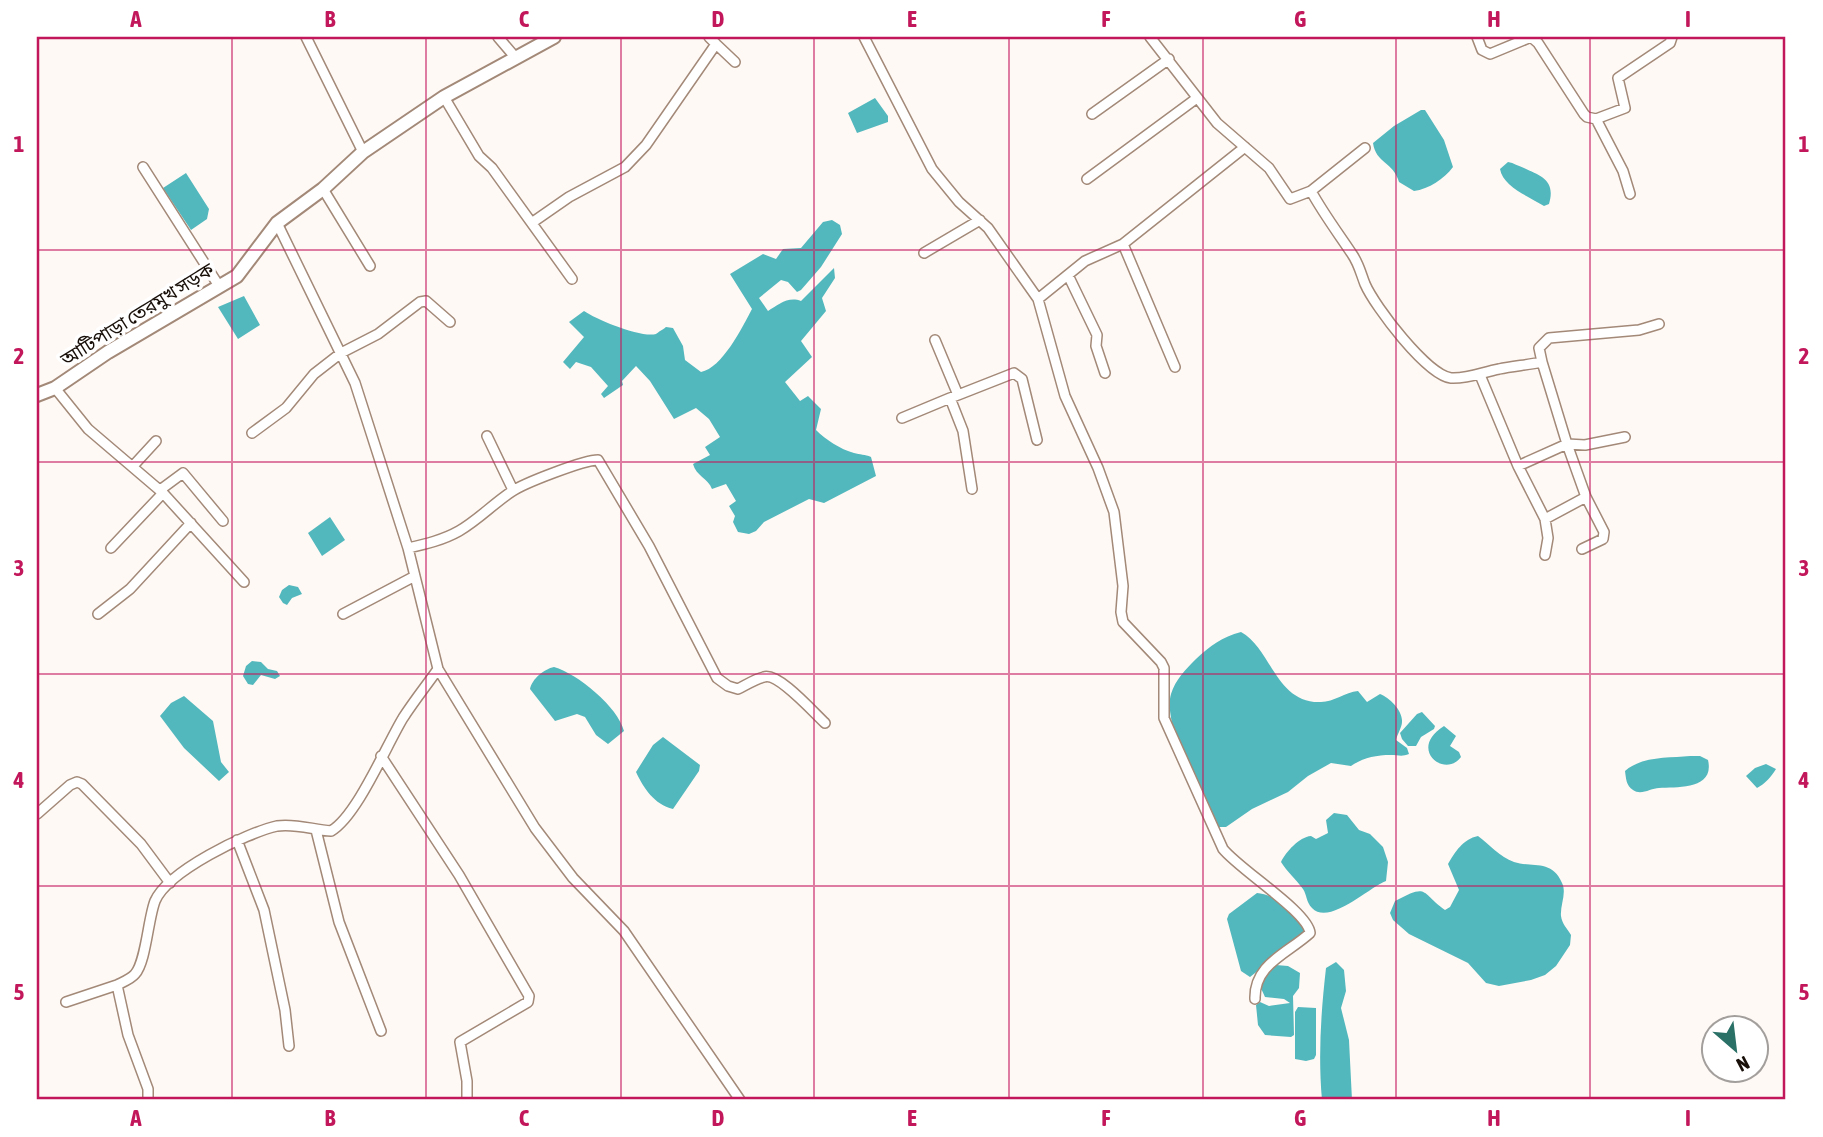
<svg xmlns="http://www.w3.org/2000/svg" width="1823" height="1137" font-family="'Asap Condensed','Noto Sans Bengali',sans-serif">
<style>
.water{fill:#53b8bd}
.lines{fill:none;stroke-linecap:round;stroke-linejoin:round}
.minor-casing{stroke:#a38978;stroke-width:12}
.secondary-casing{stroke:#a38978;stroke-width:16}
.minor{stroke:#fff;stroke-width:9}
.secondary{stroke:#fff;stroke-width:12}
.grid{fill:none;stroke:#c2185b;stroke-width:2;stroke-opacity:0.55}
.labels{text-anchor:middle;stroke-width:7;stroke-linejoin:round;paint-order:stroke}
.street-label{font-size:19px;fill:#180f09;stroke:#fff}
.neatline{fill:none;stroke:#c2185b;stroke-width:2.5}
.grid-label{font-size:23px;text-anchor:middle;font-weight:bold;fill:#c2185b}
</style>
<rect width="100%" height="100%" fill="#fff9f5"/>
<!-- water -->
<path class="water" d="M875,98L888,116V122L857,133L848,113Z
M1421,110H1425L1444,140L1453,167C1444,179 1429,189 1414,191L1399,182C1393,161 1376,164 1373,143L1394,126Z
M1508,162C1514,163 1518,166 1524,168C1541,176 1556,180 1549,204L1544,206C1530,197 1503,187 1500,169Z
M186,173L209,209L207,219L191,230L163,188Z
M832,220L840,225L842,234L821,267L801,290L797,292L788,282L781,280L759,298L768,311C778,305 788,296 801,301L834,268L835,278L822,298L826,311L801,341L812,357L785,382L800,401L808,396L821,409L816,430C826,440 840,449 854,453C860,455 865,454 871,457L876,476L824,503L809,499L764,522L756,531L749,534L738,532L733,522L735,516L729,506L736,501L726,484L712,489C708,478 696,476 693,464L710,455L705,447L720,437L709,419L696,408L674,419L650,381L636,366L622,381L623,385L604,398L601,394L608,386L591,367L576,362L570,369L563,362L584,337L569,322L584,311C597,320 641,338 656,334C657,333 665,328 666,327L673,328L683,346L685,360L701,372C722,368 742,328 752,309L730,274L763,254L776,259L783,249L801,248L823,222Z
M244,296L260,325L238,339L218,307Z
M330,517L345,540L322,556L308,533Z
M289,585L298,587L302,594L292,598L287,605L283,603L279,597L282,590Z
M1241,632C1271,648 1276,704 1321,702C1334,702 1345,692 1358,691L1367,702L1380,694C1390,698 1403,711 1402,722C1402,727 1397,735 1396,740L1407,748L1409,754C1402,757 1398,755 1391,755C1375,755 1363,758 1351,766L1331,763L1308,776L1288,792L1252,809L1226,827H1219L1215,824C1201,794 1162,725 1171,694C1175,680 1186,669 1196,659C1210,646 1222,637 1241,632Z
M252,661L261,662L268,669L277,671L280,676L275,679L261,675L253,685L248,684L243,676L246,666Z
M554,667C578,674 618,707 624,731L608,744L596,735L585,717L577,714L555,721L530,689C532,679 544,669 554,667Z
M184,696L213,721L221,762L229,772L219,781L184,748L160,716L171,703Z
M1422,712L1435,726L1434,729L1421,737L1416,746H1408L1402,739L1400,733L1417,714Z
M1444,726L1456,736L1450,746L1459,752L1461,757C1445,779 1407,749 1444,726Z
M663,737L700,765L699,771L673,809C654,804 644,789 636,772L653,745Z
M1690,756H1700L1708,760C1715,790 1677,787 1659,788C1651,788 1641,796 1633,790C1626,786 1626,778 1625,771C1642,756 1669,758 1690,756Z
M1766,764L1776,769C1771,777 1765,784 1757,788L1746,776L1755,768Z
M1334,813L1347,815L1359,830L1370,834L1383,847L1388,862L1386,881C1368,888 1329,926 1312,908C1306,902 1307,895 1303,889C1296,879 1287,872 1281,862C1286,852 1299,837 1311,836L1316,839L1328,833L1326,820Z
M1478,836C1489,844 1500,857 1514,862C1532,868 1552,859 1562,883C1567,893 1560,905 1561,916C1562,924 1567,928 1571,935L1570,945L1556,966L1545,975L1531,980L1499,986L1486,983L1468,963L1409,934L1393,920L1390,913L1395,901C1429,883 1420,892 1445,910L1450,907L1459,890L1448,864C1455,852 1463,839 1478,836Z
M1257,893C1274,894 1305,914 1305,933L1250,977L1241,971L1227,919L1229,914Z
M1336,962L1344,970L1346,991L1341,1008L1349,1040L1352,1100H1322C1318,1055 1321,1012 1326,968Z
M1276,965L1288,966L1300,973L1299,988L1293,996L1294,1035L1291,1037L1265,1035L1258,1025L1256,1005L1260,1002L1269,1006L1290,1003L1284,999L1265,997L1259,984Z
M1298,1007L1316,1008V1055L1314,1059L1306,1061L1295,1059V1012Z"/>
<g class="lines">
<defs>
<path id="minor" d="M306,37L363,152
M498,37L515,57
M864,37L932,169L959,202L988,228L1038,299L1065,396L1098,468L1114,512L1123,586L1121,612L1123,622L1161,662L1164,668V718L1223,849C1240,870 1308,912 1310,933C1287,954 1254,964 1255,999
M1150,37L1217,123L1269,168L1290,199L1311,191C1323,213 1338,233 1352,254C1359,264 1361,274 1365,284C1375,307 1427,375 1451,378C1468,379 1483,372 1499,369C1513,366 1528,365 1542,362L1567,444L1585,445L1625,437
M1477,37L1482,50L1490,54L1531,37
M1531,37L1538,43L1584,114L1587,117L1596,119L1623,171L1630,194
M716,44L735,62
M444,97L479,156L492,168L572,279
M1092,114L1169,59
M1596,119L1625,108L1618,78L1670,43L1672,37
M143,167L219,286
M1087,179L1197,98
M323,189L370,266
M1311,191L1365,148
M533,222L569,197L625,167L646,145L716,44L709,37
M277,223L355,383L408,548L438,669L535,828L573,878L624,931L740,1100
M1123,244L1175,367
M924,253L980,220
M1068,275L1097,335L1096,346L1105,373
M1038,299L1085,261L1123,244L1245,147
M935,340L958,395L1014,373L1022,379L1037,440
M1542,362L1539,348L1549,338L1639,330L1659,324
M1480,375L1518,466L1567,444L1586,497L1604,532L1603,539L1582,549
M55,388L88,429L163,493L244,582
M958,395L950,398L963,431L972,489
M902,418L950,398
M252,433L286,408L314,374L341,353L378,334L420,302L426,301L450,322
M487,436L513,490
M133,466L156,441
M1518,466L1545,519L1586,497
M160,490L183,473L223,521
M111,548L163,493
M408,548C426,544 443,540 459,531C478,520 493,504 511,492C524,483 584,460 598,460L649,546L717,678L728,686L738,689C746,685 755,679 764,677C778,672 813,712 825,723
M1545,555L1548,538L1545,519
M98,614L130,589L191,523
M343,614L415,576
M381,756L459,875L529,996L528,1002L460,1042L467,1081V1100
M37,814L70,785L77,782L82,784L141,844L170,883
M316,830L339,922L381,1031
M237,840L264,910L285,1010L289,1046
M66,1002L117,985
M148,1100V1089L128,1035L117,985C123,982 131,979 135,974C146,962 148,919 155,901C168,871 246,833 277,826C295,823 314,830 331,831C357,816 386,746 403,718C414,701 426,686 438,669"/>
<path id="secondary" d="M37,395L55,388L108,352L237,276L277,223L323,189L363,152L444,97L554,37"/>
</defs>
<!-- minor casing -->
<use href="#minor" class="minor-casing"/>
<!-- secondary casing -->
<use href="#secondary" class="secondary-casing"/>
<!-- minor -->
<use href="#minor" class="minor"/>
<!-- secondary -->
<use href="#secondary" class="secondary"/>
</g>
<!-- grid -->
<path class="grid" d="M232,37V1100M426,37V1100M621,37V1100M814,37V1100M1009,37V1100M1203,37V1100M1396,37V1100M1590,37V1100M37,250H1786M37,462H1786M37,674H1786M37,886H1786"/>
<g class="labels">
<!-- street labels -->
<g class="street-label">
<text transform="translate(137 314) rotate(-32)" y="7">আটিপাড়া তেরমুখ সড়ক</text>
</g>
</g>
<!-- border -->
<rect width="1823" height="1137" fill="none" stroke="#ffffff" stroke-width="77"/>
<!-- north arrow -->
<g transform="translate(1735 1049) rotate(152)"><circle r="33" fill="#ffffff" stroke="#a39f9d" stroke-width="2"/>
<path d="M0-5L12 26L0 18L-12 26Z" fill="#2a7066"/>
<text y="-10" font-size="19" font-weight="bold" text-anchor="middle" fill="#180f09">N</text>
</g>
<rect x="38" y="38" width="1746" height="1060" class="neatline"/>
<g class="grid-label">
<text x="136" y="27">A</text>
<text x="330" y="27">B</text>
<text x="524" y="27">C</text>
<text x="718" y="27">D</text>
<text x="912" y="27">E</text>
<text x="1106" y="27">F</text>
<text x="1300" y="27">G</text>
<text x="1494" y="27">H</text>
<text x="1688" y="27">I</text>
<text x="19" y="152">1</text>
<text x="1804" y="152">1</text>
<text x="19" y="364">2</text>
<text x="1804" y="364">2</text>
<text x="19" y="576">3</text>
<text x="1804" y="576">3</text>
<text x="19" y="788">4</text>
<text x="1804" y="788">4</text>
<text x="19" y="1000">5</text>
<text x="1804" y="1000">5</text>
<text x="136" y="1126">A</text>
<text x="330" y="1126">B</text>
<text x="524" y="1126">C</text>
<text x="718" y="1126">D</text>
<text x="912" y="1126">E</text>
<text x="1106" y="1126">F</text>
<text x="1300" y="1126">G</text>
<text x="1494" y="1126">H</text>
<text x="1688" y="1126">I</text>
</g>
</svg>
